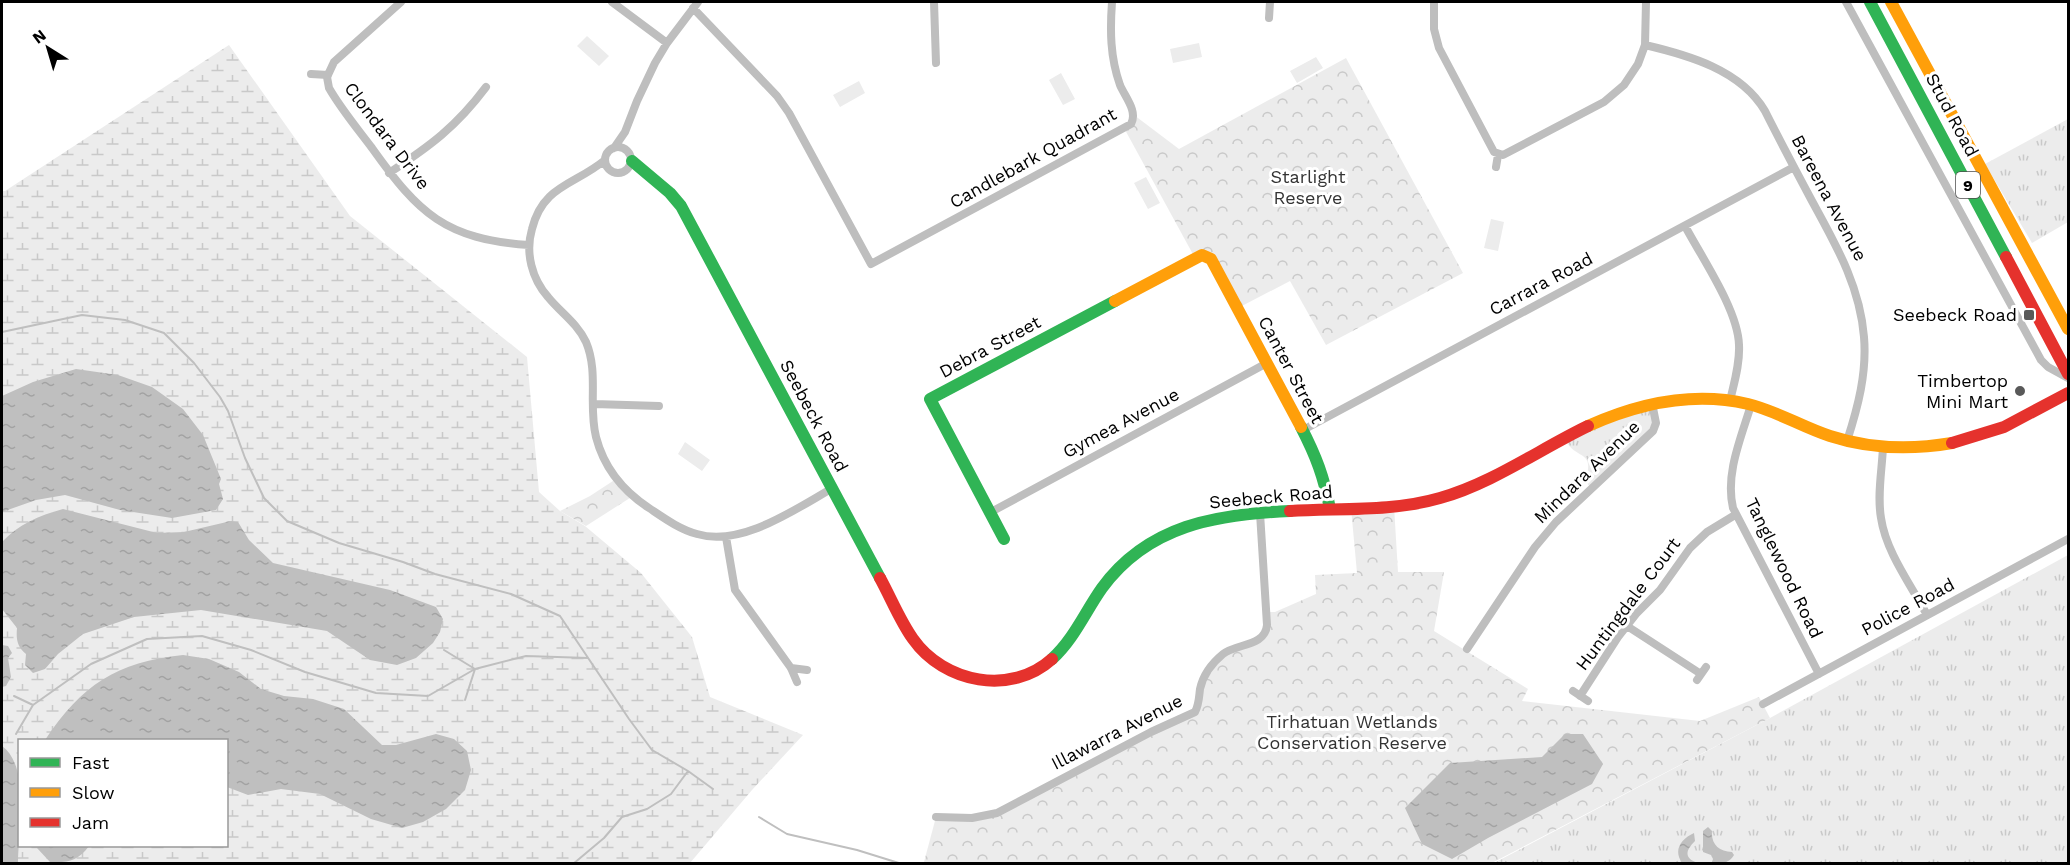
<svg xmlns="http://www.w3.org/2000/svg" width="2070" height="865" font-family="'Work Sans',sans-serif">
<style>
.grass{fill:url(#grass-tufts)}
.wetland{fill:url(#wetland-marsh);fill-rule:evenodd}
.park{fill:url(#park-crowns)}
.garden{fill:#ececec}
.water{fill:url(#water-ripples)}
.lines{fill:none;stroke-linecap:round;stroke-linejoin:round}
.stream{stroke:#bfbfbf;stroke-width:2}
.street{stroke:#bebebe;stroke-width:8}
.fast{stroke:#30b455;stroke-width:12}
.slow{stroke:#ff9f0a;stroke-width:12}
.jam{stroke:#e5322d;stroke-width:12}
.poi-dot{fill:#595959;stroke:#fff;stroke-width:2}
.labels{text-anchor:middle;stroke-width:6;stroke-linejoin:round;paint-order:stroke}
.shield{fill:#fff;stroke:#4c4c4c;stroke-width:1.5}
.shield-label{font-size:16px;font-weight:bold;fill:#000}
.street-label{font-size:18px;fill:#000;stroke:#fff}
.park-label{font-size:18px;fill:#333;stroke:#fff}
.poi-label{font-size:18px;fill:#000;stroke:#fff;text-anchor:end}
</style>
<defs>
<pattern id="grass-tufts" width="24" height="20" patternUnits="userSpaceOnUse" patternTransform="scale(1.5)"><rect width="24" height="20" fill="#ececec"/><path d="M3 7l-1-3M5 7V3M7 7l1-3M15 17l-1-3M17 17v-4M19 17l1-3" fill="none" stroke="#c9c9c9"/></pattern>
<pattern id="wetland-marsh" width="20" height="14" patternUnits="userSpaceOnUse" patternTransform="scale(1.5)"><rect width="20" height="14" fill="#ececec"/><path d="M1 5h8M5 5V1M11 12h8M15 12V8" fill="none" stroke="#c9c9c9"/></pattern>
<pattern id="park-crowns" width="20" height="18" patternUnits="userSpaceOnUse" patternTransform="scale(1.5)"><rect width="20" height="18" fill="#ececec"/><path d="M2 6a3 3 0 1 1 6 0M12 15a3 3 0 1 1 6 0" fill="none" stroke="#c9c9c9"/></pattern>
<pattern id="water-ripples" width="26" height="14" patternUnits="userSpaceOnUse" patternTransform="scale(1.5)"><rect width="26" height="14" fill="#bfbfbf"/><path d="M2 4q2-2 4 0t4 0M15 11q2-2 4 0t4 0" fill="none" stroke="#a2a2a2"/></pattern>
</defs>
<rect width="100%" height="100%" fill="#fff"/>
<!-- grass -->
<path class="grass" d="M2068,119V222L2032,243L1985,164Z
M1652,403L1656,423L1591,488L1585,481C1596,448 1576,462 1564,438Z
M2068,555V863L1492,864L1770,718Z"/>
<!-- wetland -->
<path class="wetland" d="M229,45L350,216L527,357L539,492L560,511L585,526L641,573L692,637L710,697L803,735L752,790L690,863H2V191H5ZM20,740H226V846H20Z"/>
<!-- park -->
<path class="park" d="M1346,58L1463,273L1326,345L1290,281L1238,308L1211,259L1195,258L1124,128L1134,115L1179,149Z
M616,479L633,496L586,526L560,511L590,496Z
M1394,506L1398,572H1444L1434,631L1528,689L1522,701L1700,721L1759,697L1770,718L1492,863L1015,864L1012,862L1009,864H928L924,862L936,817H981L1192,714L1200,690L1222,656L1261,639L1266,612H1275L1316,594L1315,575L1357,573L1351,508Z"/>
<!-- garden -->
<path class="garden" d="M587,36L609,56L599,66L577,46Z
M1199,43L1202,57L1173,63L1170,49Z
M1316,57L1323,68L1297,83L1290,71Z
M1061,73L1075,99L1063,105L1049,80Z
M859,81L865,93L840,107L833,95Z
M1146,177L1160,203L1148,209L1134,183Z
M1491,219L1504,222L1498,251L1484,248Z
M685,442L710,460L702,471L678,454Z"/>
<!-- water -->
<path class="water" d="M76,369L118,375L152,387L183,409L203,435L221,479L219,484L223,499L216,510L172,518L120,510L65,495L36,500L2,512V396L33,382Z
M63,509L157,533L184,532L231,521L238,522L249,540L273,563L390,590L436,607L443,619L440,632L433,643L416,658L397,665L370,660L327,631L201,610L134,617L83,634L58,654L45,669L33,673L25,665L26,654C17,647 16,639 17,628L2,609V542C19,524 38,516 63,509Z
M2,645L8,646L12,653L8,658L11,677L6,686L2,687Z
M183,655L209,659L239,672L261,689L284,696L313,699L344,709L382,745H396L436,734L454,739L467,751L471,770L465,790L446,809L423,822L402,828L371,819L320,794L281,789L248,795L227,787L226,740H45C82,685 116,662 183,655Z
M1565,734H1583L1603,764L1592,784L1488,838L1452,859L1422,844L1405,808L1450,763L1542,757Z
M2,746C31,767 18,832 18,863H2Z
M1708,827L1712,831C1711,845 1719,851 1732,852L1734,855C1729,865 1716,864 1705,863L1712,862L1713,859L1711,855L1703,852V831Z
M1694,833L1695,841C1686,850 1683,858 1698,863H1682C1673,850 1681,839 1694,833Z
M38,846H89C78,861 68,863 50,862L37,848Z"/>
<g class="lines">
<!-- stream -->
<path class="stream" d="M2,332L82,315L125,320L164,333L194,363L220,397L228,411L245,458L264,498L287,521L339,543L403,562L435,574L511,594L560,616L629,719L652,750L688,771
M444,650L475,669L465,700
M14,696L33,705
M16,734L33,705L91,664L147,639L202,636L251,650L305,672L376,693L428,696L475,669L526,656L588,658
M759,817L787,834L857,850L902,864
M573,864L604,838L622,817L647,809L671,794L688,771L713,789"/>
<!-- street -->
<path class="street" d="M401,2L334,62L327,77L329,88C341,109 357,128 372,148C419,214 445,239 529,245
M612,2L667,43
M934,2L936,63
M1434,2V29L1439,48L1494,152L1503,155L1604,102L1624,85L1638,64L1645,45L1646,2
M1846,2L2041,360L2048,367L2068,378
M693,8L777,96L789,113L871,264L1131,124C1138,111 1125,97 1120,85C1110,57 1110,30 1112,2
M1269,18L1270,2
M1645,45C1688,55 1741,70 1765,111C1780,141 1796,171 1812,201C1836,245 1860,286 1864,337C1867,373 1858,407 1847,441
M311,74L328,75
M605 160a13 13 0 1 1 26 0a13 13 0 1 1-26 0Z
M614,148L625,132L637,101L655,63L667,43L698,2
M605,160C575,185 543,185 532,229C525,253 532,279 548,297C561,313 577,323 586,342C599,373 588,405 596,437C604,468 623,491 649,508C664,518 679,529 697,534C741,547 794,510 831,489
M1496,167L1498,155
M389,173C430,146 456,127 486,87
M1685,226C1702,258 1738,310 1739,345C1740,364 1734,383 1730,401
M594,404L659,406
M1751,405C1741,438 1725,474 1733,508L1819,674
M1303,430L1794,167
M1883,447C1882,470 1877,495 1881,518C1886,552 1911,585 1927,615
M991,512L1267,363
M726,537L735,590L791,668L797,682
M1627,626L1701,674
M1467,649L1535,547L1556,522L1653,431L1656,423L1652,403
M791,668L807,670
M1697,680L1706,667
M1573,691L1588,701
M1580,696L1618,637L1636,614L1660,590L1690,548L1707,532L1735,515
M1763,704L2068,539
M936,817L972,818L997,813L1151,732L1195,712C1199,705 1199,697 1200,689C1203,675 1212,663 1223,654C1237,643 1265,647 1267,625L1260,513"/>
<!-- fast -->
<path class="fast" d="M1870,2L2006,257
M632,161L670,193L681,206L880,578
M1301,427C1316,456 1324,477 1330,509
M1004,539L930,399L1115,301
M1052,659C1074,639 1085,612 1102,588C1148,525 1217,514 1290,511"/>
<!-- slow -->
<path class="slow" d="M1891,2L2068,329
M1115,301L1202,255L1211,259L1301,427
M1588,426C1639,403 1693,391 1748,404C1777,411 1802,427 1830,436C1870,449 1911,450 1952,443"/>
<!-- jam -->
<path class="jam" d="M2006,257L2068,374
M1952,443L2004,427L2068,393
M1290,511C1340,508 1392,512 1440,498C1491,484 1540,449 1588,426
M880,578C891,598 900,621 913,639C944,683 1011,696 1052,659"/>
</g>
<!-- markers -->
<g class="poi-dot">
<rect x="2023" y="309" width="12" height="12" rx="3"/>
<circle cx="2020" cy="391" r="6"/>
</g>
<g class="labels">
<!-- shield labels -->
<rect class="shield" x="1956" y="172" width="24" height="26" rx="4.5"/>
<g class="shield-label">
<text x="1968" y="191">9</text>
</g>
<!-- street labels -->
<g class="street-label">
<text transform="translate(1952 115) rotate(62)" y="6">Stud Road</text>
<text transform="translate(387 136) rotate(53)" y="6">Clondara Drive</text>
<text transform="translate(1033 158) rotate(-29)" y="6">Candlebark Quadrant</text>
<text transform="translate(1829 198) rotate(62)" y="6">Bareena Avenue</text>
<text transform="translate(1541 284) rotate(-28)" y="6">Carrara Road</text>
<text transform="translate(990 347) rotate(-28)" y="6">Debra Street</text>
<text transform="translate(1291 370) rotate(62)" y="6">Canter Street</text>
<text transform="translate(814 416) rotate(62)" y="6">Seebeck Road</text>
<text transform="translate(1121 423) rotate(-28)" y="6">Gymea Avenue</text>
<text transform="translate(1587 472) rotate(-44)" y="6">Mindara Avenue</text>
<text transform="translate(1271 497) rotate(-5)" y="6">Seebeck Road</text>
<text transform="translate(1784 568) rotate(64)" y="6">Tanglewood Road</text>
<text transform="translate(1628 604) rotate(-53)" y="6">Huntingdale Court</text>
<text transform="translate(1908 607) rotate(-28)" y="6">Police Road</text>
<text transform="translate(1117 732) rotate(-27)" y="6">Illawarra Avenue</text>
</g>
<!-- park labels -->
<g class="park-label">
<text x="1308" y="183">Starlight<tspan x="1308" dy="21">Reserve</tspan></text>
<text x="1352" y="728">Tirhatuan Wetlands<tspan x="1352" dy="21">Conservation Reserve</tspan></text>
</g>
<!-- poi labels -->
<g class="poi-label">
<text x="2017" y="321">Seebeck Road</text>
<text x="2008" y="387">Timbertop<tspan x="2008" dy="21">Mini Mart</tspan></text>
</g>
</g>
<!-- border -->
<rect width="2070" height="865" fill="none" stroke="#000000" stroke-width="6"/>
<!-- legend -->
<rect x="18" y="739" width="210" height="108" fill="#ffffff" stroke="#999999" stroke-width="1.5"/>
<rect x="30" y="758" width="30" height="9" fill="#30b455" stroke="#999999" stroke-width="1.5"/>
<text x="72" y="769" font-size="18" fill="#000000">Fast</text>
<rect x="30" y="788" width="30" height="9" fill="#ff9f0a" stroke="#999999" stroke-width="1.5"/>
<text x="72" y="799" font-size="18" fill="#000000">Slow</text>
<rect x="30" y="818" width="30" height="9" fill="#e5322d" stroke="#999999" stroke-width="1.5"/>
<text x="72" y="829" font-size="18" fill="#000000">Jam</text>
<!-- north arrow -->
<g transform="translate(48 48) rotate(323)" stroke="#ffffff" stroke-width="4.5" paint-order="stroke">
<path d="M0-4.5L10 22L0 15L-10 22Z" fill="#000000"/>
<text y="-9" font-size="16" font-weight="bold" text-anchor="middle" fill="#000000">N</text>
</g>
</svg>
